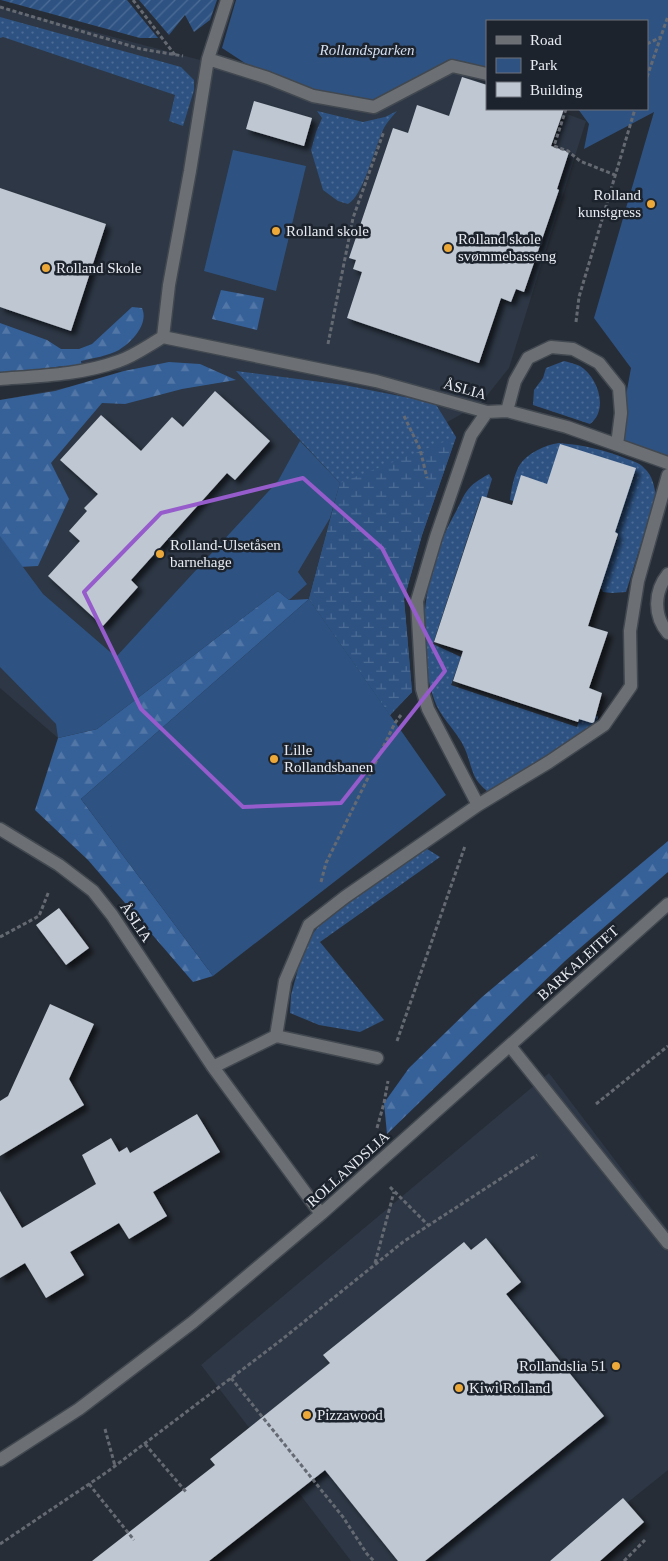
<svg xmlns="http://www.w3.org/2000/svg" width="668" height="1561" font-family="'Times New Roman',serif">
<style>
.built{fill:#2d3745}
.grass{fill:url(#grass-dots)}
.forest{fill:url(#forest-firs)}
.wetland{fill:url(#wetland-marsh)}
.park{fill:#2e5383}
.garden{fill:url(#garden-furrows)}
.building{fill:#bfc7d2;filter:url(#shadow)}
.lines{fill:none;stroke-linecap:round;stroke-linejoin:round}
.minor-casing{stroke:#424850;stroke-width:15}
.path{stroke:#656a72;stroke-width:3;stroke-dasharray:4 2.5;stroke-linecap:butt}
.minor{stroke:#6c7074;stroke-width:12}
.marked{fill:none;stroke:#965ccc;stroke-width:4;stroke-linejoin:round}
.poi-dot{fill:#eca93a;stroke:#1d232c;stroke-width:2}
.labels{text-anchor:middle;stroke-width:5;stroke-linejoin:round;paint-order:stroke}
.park-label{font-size:15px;font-style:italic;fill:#d3dff0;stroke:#1d232c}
.poi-label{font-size:15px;fill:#e8ecf2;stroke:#1d232c;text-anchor:start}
.street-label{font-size:15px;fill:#e8ecf2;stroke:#1d232c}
</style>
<defs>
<pattern id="grass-dots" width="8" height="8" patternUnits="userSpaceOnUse" patternTransform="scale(1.25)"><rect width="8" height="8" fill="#2e5383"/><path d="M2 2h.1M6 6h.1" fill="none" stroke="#4c6c95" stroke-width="1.8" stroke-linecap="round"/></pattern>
<pattern id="forest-firs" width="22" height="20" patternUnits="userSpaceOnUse" patternTransform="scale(1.25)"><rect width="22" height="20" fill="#356098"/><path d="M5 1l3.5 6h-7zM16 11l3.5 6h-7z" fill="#5277a7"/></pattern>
<pattern id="wetland-marsh" width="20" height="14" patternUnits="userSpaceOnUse" patternTransform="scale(1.25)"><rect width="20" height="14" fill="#2e5383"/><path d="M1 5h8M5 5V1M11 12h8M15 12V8" fill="none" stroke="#4c6c95"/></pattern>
<pattern id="garden-furrows" width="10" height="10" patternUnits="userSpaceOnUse" patternTransform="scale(1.25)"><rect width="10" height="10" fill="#2e5383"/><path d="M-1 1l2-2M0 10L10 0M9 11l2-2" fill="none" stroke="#4c6c95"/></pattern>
<filter id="shadow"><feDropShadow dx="4.5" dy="4.5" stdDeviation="2.5" flood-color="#0009"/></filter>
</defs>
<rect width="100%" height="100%" fill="#272d36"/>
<!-- built -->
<path class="built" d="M0,7L268,78L413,56L487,84V109H553L586,121L509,368L481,403L340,483L309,599L289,600L278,591L97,729L58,738L0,688V400L80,385L122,371L82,370L0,340Z
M549,1073L668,1230V1470L555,1561H351L201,1365Z"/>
<!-- grass -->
<path class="grass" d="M0,17L181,67L194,80V90L183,126L169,121L175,95L3,37L0,38Z
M317,111L363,122L385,117L397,111C392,117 386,123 383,130C375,147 363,196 348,204L338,201L323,190L311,150L316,132L322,118Z
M564,361C569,362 575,364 580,366C598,377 609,410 590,424L533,405L534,390L543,378L546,368Z
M236,371L344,385L435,403L456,437L422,535L404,599L412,692L390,715L309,599L340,483Z
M559,443C584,445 605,450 627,459C633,461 640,463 644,468C653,476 654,486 656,496L626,592L612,593L603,592L596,579L602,581L618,536L510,500C511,490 514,475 519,466C527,453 545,445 559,443Z
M489,474L492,479L486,499L481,497L433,644L461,657L451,685L577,727L582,711L598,716V719L586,733L489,793C485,789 479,784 476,779C470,768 469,755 462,743C453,727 440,717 434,699C414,643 425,567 453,517C466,494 463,488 489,474Z
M424,847L440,857L320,942L384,1020L360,1032L319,1025L290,1013L291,995L297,973L303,946L318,927L339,909Z"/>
<!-- forest -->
<path class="forest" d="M221,290L264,298L257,330L212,319Z
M132,307L142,308C149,324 132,342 119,350C108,356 93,358 81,361L82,370L64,366L0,374V323L47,340L61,349H79L92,344Z
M169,362L200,364L236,380L182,389L125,404L102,403L51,463L69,499L38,566L0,568V400L55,391L124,371Z
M278,591L289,600L309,599L81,799L213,976L193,982L88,860L35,810L58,738L97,729Z
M668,841V872L565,961L387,1134L384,1103L409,1068L482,997Z"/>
<!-- wetland -->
<path class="wetland" d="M456,437L422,535L404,599L412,692L390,715L309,599L340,483Z"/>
<!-- park -->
<path class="park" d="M236,0H668V464L617,445L631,368L594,318L654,112L584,149L589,124L578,109H647V21H487V69L457,64L373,104L268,78L222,48Z
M233,150L306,166L276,291L204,271Z
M300,441L340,483L330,518L298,572L307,584L289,600L278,591L97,729L58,738L56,724L0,667V536L43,594L116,657L278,481Z
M309,599L446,795L213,976L81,799Z"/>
<!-- garden -->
<path class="garden" d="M1,0H127L158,38H140Z
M139,0H217L210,20L194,32L185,15L169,35Z"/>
<!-- building -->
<path class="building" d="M462,77L487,85V109H564L551,146L569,152L557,189L559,190L524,292L516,289L511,302L501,298L479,363L347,318L362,272L353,269L356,260L349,258L393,128L408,133L417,105L449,116Z
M254,101L312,118L304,146L246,129Z
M0,188L106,224L71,331L0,307Z
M215,391L270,441L235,480L227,473L131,580L138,587L103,626L48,576L80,541L69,531L87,511L84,508L98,494L60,460L101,415L141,451L172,417L183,427Z
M560,444L636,468L615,532L618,534L588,626L608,632L589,688L602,693L594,722L592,723L579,719L578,722L453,681L463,651L434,642L482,496L512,505L521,475L547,484Z
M59,908L89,948L66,965L36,925Z
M50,1004L94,1024L69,1079L84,1105L0,1156V1101L8,1096Z
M197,1114L220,1152L153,1192L167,1216L129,1239L119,1223L70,1252L84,1275L46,1298L25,1263L0,1278V1191L22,1228L96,1184L82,1155L111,1138L119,1152L127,1147L130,1153Z
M486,1238L521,1282L506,1294L604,1416L425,1561H398L325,1470L209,1561H92L215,1465L210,1459L330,1363L323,1355L464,1242L471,1250Z
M623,1498L644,1522L600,1561H550Z"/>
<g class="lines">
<defs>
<path id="minor" d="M208,59L268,78L313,96L374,107L452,66L487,74
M163,337L169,285L190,171L208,59L227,0
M0,379C39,376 81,375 119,361C134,356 149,345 163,337L376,381L487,412L507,411L567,427L668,463
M507,411L515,381L528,358L551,347L573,349L599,363L619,388L621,413L617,445
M668,574C654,591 653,616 668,633
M478,805L549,762L604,725L631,686L630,631L638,581L668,475
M0,829L59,865L93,891L112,915L213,1067L321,1214
M276,1036L285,981L309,925L345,897L478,805L428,709L422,689L417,601L436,537L471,435L487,412
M510,1046L668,1243
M213,1067L276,1036L377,1058
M0,1460L79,1409L193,1322L321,1214L668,904"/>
</defs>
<!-- minor casing -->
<use href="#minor" class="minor-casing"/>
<!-- path -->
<path class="path" d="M133,0L175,55
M0,7L141,49L183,56
M647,44L661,37
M647,77L668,16
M566,109L554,146L568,151L580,161L615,175
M576,322L579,297L635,109
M328,344L353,218L384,131
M404,416L420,449L427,478
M321,882L326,863L395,723L401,715
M0,937L39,916L49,891
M397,1041L465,846
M596,1104L668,1046
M377,1128L384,1103L388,1081
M390,1187L428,1225
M375,1263L394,1192
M231,1378L343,1517L367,1554L374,1561
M105,1429L115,1466
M145,1444L187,1493
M89,1484L134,1540
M0,1544L107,1472L280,1341L403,1242L537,1155
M624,1561L645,1540"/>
<!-- minor -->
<use href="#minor" class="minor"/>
</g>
<!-- marked area -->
<path class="marked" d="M303,478L382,548L445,671L341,803L243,807L141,709L84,592L161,513Z"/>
<!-- markers -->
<g class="poi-dot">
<circle cx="651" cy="204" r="5"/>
<circle cx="276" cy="231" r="5"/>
<circle cx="448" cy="248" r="5"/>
<circle cx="46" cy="268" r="5"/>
<circle cx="160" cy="554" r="5"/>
<circle cx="274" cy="759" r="5"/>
<circle cx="616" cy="1366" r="5"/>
<circle cx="459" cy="1388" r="5"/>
<circle cx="307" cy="1415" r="5"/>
</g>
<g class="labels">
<!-- park labels -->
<g class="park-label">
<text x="367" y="55">Rollandsparken</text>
</g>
<!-- poi labels -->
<g class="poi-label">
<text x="641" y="200" text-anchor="end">Rolland<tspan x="641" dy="17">kunstgress</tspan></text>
<text x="286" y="236">Rolland skole</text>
<text x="458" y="244">Rolland skole<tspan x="458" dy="17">svømmebasseng</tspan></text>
<text x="56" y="273">Rolland Skole</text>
<text x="170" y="550">Rolland-Ulsetåsen<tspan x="170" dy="17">barnehage</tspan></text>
<text x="284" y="755">Lille<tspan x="284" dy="17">Rollandsbanen</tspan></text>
<text x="606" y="1371" text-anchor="end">Rollandslia 51</text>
<text x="469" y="1393">Kiwi Rolland</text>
<text x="317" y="1420">Pizzawood</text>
</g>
<!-- street labels -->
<g class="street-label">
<text transform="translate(465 389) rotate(15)" y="5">ÅSLIA</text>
<text transform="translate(136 922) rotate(56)" y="5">ÅSLIA</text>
<text transform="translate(578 963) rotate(-42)" y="5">BARKALEITET</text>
<text transform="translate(348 1169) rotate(-42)" y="5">ROLLANDSLIA</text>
</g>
</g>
<!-- legend -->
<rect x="486" y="20" width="162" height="90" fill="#1d232c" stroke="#6e737b"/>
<rect x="496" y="36" width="25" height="8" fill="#6c7074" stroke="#6e737b"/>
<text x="530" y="45" font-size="15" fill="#e8ecf2">Road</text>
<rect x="496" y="58" width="25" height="15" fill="#2e5383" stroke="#6e737b"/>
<text x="530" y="70" font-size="15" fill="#e8ecf2">Park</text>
<rect x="496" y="82" width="25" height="15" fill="#bfc7d2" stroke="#6e737b"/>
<text x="530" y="95" font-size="15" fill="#e8ecf2">Building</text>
</svg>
